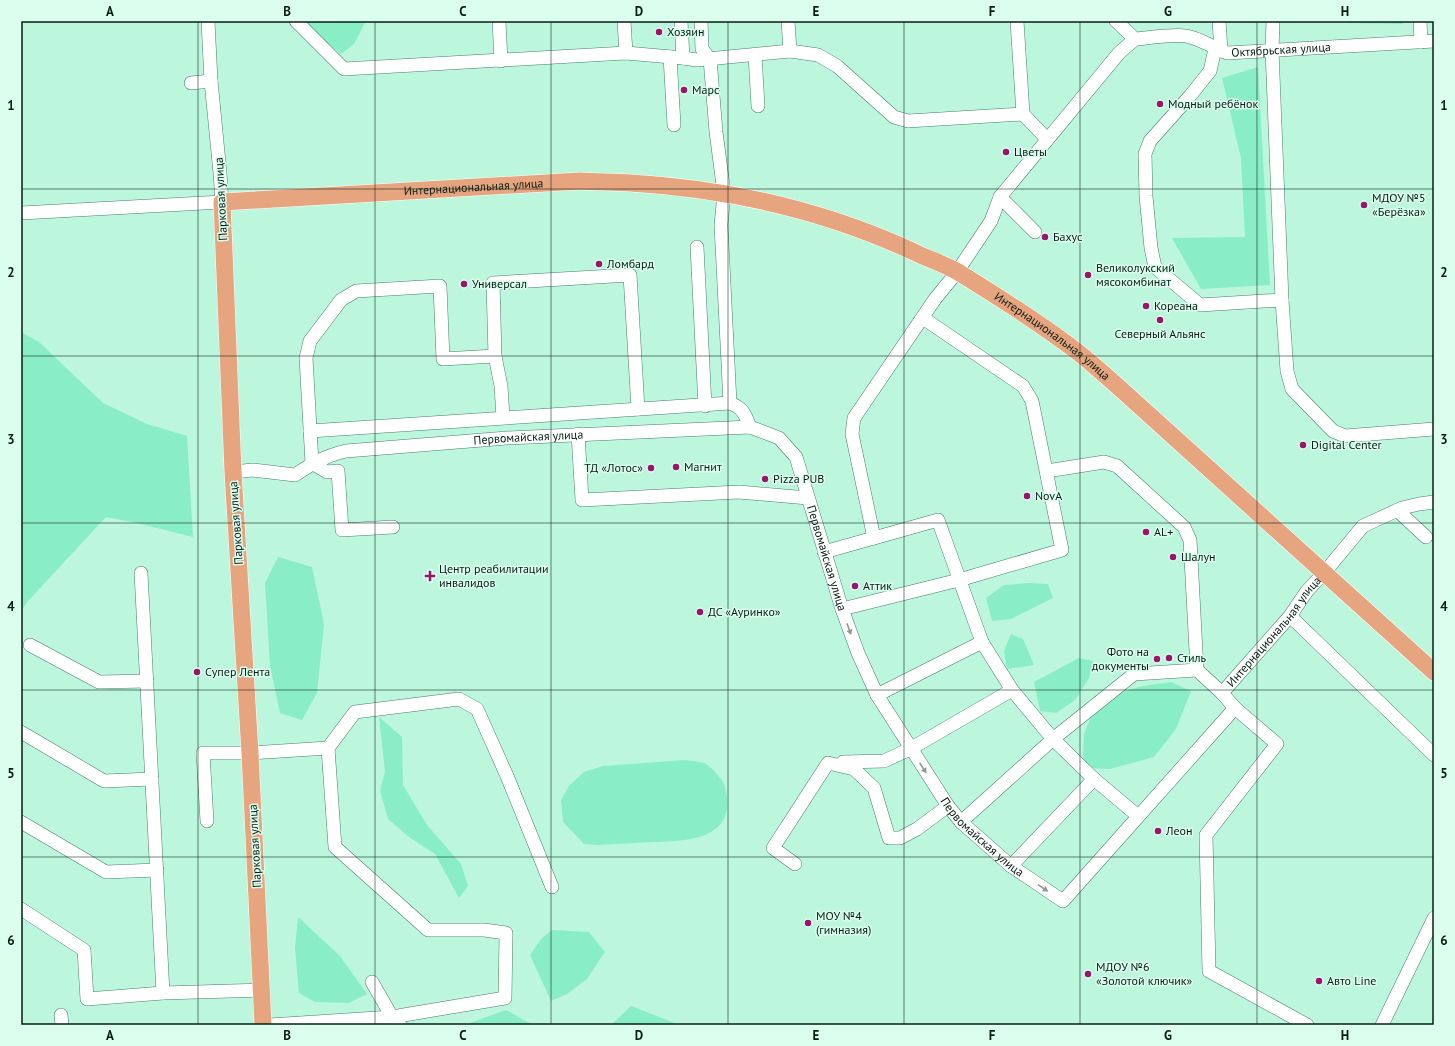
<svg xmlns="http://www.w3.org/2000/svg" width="1455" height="1046" font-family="'PT Sans',sans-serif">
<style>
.green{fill:#89eec6}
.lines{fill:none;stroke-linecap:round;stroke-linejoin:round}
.minor-casing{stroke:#487f6a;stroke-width:14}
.major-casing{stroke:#fff;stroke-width:18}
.minor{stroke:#fff;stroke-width:13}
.major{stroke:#e6a47f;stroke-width:17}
.oneway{fill:#8f9a96}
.grid{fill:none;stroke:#071e15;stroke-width:1;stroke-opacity:0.55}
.poi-dot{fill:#98156b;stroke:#dcfeee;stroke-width:1.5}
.labels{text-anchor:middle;stroke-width:3;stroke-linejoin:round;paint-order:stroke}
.poi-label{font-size:12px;fill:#071e15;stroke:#dcfeee;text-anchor:start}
.street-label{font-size:12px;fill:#071e15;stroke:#dcfeee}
.neatline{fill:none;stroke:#071e15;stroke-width:1.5}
.grid-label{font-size:13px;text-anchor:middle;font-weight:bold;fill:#071e15}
</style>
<rect width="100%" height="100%" fill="#bcf6dd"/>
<!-- green -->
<path class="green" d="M305,21H366L354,44L341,54L308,27Z
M1348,21H1404L1403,24L1348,23Z
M1258,67L1270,285L1201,289L1172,238L1245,237L1241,158L1222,78Z
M21,332L39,342L103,403L147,424L187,436L193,537L137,523L106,517L28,601L21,611Z
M278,557L312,567L324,624L317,693L302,720L280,713L270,666L265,583Z
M1029,583L1048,584L1053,598L1011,619L992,621L986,598L1004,585Z
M1011,634L1023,639L1034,665L1007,669L1004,651Z
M1079,658L1093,661L1089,678L1075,700L1056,713L1040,711L1034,682Z
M1171,682L1191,691L1176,729L1154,757L1110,769L1087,768L1083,757L1084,734L1093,712L1117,693L1143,686Z
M379,717L402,737L403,785L427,825L461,864L468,886L459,898L435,854L409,837L388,819L380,791L385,771Z
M685,760C691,761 701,761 706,764C713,769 723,779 725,787C738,839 690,841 653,842C634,843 616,844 597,845L584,844L563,822L561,800L569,786L584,772L603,766Z
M298,917L340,956L367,994L349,1003L315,1002L299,993L295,948Z
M552,930L589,932L605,952L587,979L567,994L551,1001L530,955L542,938Z
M631,1006L675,1023L678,1025H611Z
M506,1010L533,1025H470V1023Z"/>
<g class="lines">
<defs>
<g id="minor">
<path d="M296,21L344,69L626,53L683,58L697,60L790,51L818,55L837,66L894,117L908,121L1023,114"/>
<path d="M499,21L501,61"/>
<path d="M624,21L626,53"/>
<path d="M681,21L683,58"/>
<path d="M701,21L702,49L710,59L716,132L724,193L721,225L730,403"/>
<path d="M788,21L790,51"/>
<path d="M1017,21L1023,114L1047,139"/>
<path id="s1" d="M1116,21L1135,39C1147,38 1176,34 1186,36C1200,38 1213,48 1227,53L1434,41"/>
<path d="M1219,21L1221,51"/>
<path d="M1273,21L1272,50L1282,300L1287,371L1292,389L1333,431L1345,436L1434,429"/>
<path d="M1420,21L1421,42"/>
<path d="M1215,49L1210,71L1190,96L1150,141L1145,154L1146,196L1151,248L1155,267L1200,305L1282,300"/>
<path d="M755,55L758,106"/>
<path d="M670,57L674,125"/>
<path d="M191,83L211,81"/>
<path d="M1000,197L1035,232"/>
<path d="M21,213L222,202L220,173L211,81L208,21"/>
<path d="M697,247L705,406"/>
<path d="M503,417L501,386L495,356L493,283L630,275L638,409"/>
<path d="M310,431L730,403C743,408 745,414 750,427"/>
<path d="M578,434L582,500L739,492L808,498"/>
<path d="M1047,471L1104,462L1117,466L1184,527L1190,540L1197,670L1222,693"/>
<path id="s2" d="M233,472L253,470L295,475C313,463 325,456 346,451L507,438L750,427L779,438L796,457L842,609L858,653L877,695L948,806L961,822L1011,866L1063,901L1235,708"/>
<path d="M1398,511L1426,537"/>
<path d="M393,527L342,530L338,471L327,472L312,463L306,358L310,341L341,300L356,291L440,286L443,359L495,356"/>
<path d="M874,538L852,434L854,418L935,299L957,272L991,221L1000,197L1119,53L1135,39"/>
<path d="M824,552L938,520L982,642L1012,690L1053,739L1094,779L1138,816"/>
<path d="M141,573L163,993L261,990"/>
<path d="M842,609L959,580L1062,550L1032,401L1023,386L923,318"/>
<path d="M1290,616L1434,755"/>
<path d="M30,645L99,682L147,681"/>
<path d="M877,695L982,642"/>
<path d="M21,732L104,781L152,779"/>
<path d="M328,748L355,712L459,699L477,709L507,776L552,887"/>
<path d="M843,762L884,761L910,749L1012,690"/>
<path d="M207,821L203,753H250L328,748L335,847L428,930H484L506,933L505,998L392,1017L270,1025"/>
<path d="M21,822L106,872L157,870"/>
<path d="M961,822L1053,739L1134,674L1197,670"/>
<path d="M795,864L773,848L828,763L854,769L874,788L889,838H900L917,829L948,806"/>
<path d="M1011,866L1094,779"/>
<path d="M21,909L84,950L87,999L163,993"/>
<path d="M372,982L392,1017L400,1025"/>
<path d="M61,1015L62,1025"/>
<path id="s3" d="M1307,1025L1209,971L1206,835L1277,744L1235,708L1222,693L1290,616L1307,591L1324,573L1363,526L1402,508L1419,504L1434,502"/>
<path d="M1382,1025L1434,918"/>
</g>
<g id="major">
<path id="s4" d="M263,1025L250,753L233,472L222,202L580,181C597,182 614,182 631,183C729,189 826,211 914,252C928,259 944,264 958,272C997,296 1035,320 1071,347C1090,361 1107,377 1124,392L1434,672"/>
</g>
</defs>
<!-- minor casing -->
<use href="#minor" class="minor-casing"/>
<!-- major casing -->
<use href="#major" class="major-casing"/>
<!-- minor -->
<use href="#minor" class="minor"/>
<!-- major -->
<use href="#major" class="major"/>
</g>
<!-- one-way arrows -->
<defs><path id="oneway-solid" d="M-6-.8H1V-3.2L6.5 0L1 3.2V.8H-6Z"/></defs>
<g class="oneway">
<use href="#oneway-solid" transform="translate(849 629) rotate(70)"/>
<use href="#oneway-solid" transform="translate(923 768) rotate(57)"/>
<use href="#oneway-solid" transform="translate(1043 888) rotate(34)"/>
</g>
<!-- grid -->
<path class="grid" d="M198,21V1025M375,21V1025M551,21V1025M728,21V1025M904,21V1025M1080,21V1025M1257,21V1025M21,189H1434M21,356H1434M21,523H1434M21,690H1434M21,857H1434"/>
<!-- markers -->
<g class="poi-dot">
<circle cx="659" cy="32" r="4"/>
<circle cx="684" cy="90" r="4"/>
<circle cx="1160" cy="104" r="4"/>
<circle cx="1006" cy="152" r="4"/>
<circle cx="1364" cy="205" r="4"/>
<circle cx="1045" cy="237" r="4"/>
<circle cx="599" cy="264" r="4"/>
<circle cx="1088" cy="275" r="4"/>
<circle cx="464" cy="284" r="4"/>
<circle cx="1146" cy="306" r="4"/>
<circle cx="1160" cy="320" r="4"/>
<circle cx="1303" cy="445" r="4"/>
<circle cx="676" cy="467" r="4"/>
<circle cx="651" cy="468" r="4"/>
<circle cx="765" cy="479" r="4"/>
<circle cx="1027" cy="496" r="4"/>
<circle cx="1146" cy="532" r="4"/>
<circle cx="1173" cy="557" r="4"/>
<path d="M428 570h4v4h4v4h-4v4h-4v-4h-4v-4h4z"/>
<circle cx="855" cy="586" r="4"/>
<circle cx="700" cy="612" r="4"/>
<circle cx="1169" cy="658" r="4"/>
<circle cx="1157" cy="659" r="4"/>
<circle cx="197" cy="672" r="4"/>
<circle cx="1158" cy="831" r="4"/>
<circle cx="808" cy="923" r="4"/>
<circle cx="1088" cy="974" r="4"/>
<circle cx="1319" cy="981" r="4"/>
</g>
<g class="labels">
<!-- poi labels -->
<g class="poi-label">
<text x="667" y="36">Хозяин</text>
<text x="692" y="94">Марс</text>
<text x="1168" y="108">Модный ребёнок</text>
<text x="1014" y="156">Цветы</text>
<text x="1372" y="202">МДОУ №5<tspan x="1372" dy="14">«Берёзка»</tspan></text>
<text x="1053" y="241">Бахус</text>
<text x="607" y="268">Ломбард</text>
<text x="1096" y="272">Великолукский<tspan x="1096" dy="14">мясокомбинат</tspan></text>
<text x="472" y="288">Универсал</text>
<text x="1154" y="310">Кореана</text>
<text x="1160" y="338" text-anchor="middle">Северный Альянс</text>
<text x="1311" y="449">Digital Center</text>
<text x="684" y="471">Магнит</text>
<text x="643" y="472" text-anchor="end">ТД «Лотос»</text>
<text x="773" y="483">Pizza PUB</text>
<text x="1035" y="500">NovA</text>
<text x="1154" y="536">AL+</text>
<text x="1181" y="561">Шалун</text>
<text x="439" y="573">Центр реабилитации<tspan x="439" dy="14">инвалидов</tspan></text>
<text x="863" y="590">Аттик</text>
<text x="708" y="616">ДС «Ауринко»</text>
<text x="1149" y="656" text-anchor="end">Фото на<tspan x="1149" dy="14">документы</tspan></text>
<text x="1177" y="662">Стиль</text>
<text x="205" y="676">Супер Лента</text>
<text x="1166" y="835">Леон</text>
<text x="816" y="920">МОУ №4<tspan x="816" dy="14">(гимназия)</tspan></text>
<text x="1096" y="971">МДОУ №6<tspan x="1096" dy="14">«Золотой ключик»</tspan></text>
<text x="1327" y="985">Авто Line</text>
</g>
<!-- street labels -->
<g class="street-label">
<text dy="4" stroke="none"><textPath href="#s1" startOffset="176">Октябрьская улица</textPath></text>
<text dy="4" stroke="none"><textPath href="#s4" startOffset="1076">Интернациональная улица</textPath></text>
<text transform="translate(221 199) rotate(-93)" y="4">Парковая улица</text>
<text dy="4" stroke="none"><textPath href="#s4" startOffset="1689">Интернациональная улица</textPath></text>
<text dy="4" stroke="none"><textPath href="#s2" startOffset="302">Первомайская улица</textPath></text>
<text transform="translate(236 523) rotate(-94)" y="4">Парковая улица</text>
<text dy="4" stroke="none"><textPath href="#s2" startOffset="686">Первомайская улица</textPath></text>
<text dy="4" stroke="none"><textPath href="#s3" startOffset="519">Интернациональная улица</textPath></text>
<text dy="4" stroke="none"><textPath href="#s2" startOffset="1010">Первомайская улица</textPath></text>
<text transform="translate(255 846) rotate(-93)" y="4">Парковая улица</text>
</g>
</g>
<!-- border -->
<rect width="1455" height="1046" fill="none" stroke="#dcfeee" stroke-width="44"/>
<rect x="22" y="22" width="1411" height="1002" class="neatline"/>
<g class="grid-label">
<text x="110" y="16">A</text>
<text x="287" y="16">B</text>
<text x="463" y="16">C</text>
<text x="639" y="16">D</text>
<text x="816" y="16">E</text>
<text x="992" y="16">F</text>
<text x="1168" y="16">G</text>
<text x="1345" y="16">H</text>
<text x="11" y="110">1</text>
<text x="1444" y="110">1</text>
<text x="11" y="277">2</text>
<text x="1444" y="277">2</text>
<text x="11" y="444">3</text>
<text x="1444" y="444">3</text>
<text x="11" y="611">4</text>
<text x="1444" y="611">4</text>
<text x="11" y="778">5</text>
<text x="1444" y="778">5</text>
<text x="11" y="945">6</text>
<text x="1444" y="945">6</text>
<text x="110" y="1040">A</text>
<text x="287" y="1040">B</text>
<text x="463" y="1040">C</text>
<text x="639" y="1040">D</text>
<text x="816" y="1040">E</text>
<text x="992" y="1040">F</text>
<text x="1168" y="1040">G</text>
<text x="1345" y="1040">H</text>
</g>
</svg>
